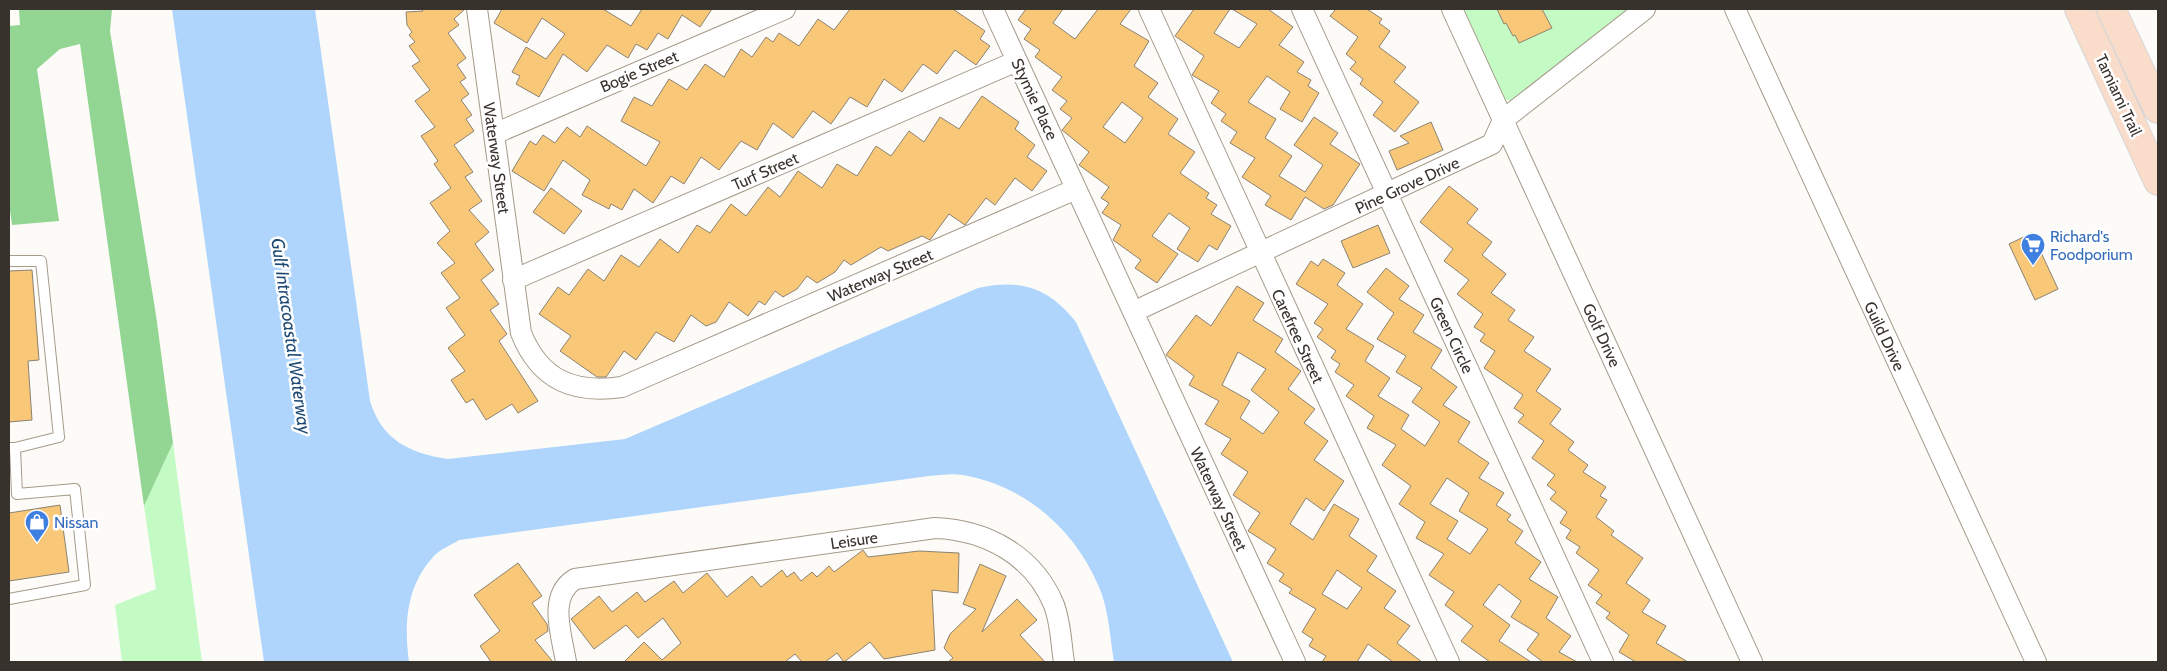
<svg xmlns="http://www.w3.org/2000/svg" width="2167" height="671" font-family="Cabin,sans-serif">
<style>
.green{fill:#c4fbc4}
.forest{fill:#93d593}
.water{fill:#afd5fc}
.building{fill:#f8c777;stroke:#8c8273;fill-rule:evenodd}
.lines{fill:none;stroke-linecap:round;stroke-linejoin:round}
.lane-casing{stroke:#a49a8a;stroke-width:12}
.street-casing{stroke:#a49a8a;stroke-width:22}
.primary-casing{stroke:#d7d6d5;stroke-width:30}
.lane{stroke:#fff;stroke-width:10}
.street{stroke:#fff;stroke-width:20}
.primary{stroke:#fadcca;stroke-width:28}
.labels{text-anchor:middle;stroke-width:5;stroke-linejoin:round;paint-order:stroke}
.street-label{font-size:16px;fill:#37322c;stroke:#fff}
.shop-label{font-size:16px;fill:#366cbe;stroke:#fff;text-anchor:start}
.water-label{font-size:18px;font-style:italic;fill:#1d4973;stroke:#fff}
</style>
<rect width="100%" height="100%" fill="#fdfbf8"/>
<!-- green -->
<path class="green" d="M1458,9H1634L1515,101L1502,99Z
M173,443L202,662H122L115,605L156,589L144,506Z"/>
<!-- forest -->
<path class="forest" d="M19,9H112L110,31L156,315L173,443L144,506L80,44L60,49L37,69L59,221L12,225L9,203V26L20,25Z"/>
<!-- water -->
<path class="water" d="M172,9H315L370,401C382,440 409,453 448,459L625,439L978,288C1021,279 1048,287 1076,322L1233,662H1114C1110,638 1109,610 1099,587C1075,530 1026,486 963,475C952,473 940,475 929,476L459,540C451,545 439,550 433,557C406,587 404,624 409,662H264Z"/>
<!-- building -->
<path class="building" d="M421,9H465L454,19L459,25L448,33L466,58L457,65L466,78L460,82L469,94L461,100L472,115L466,119L474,131L454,145L473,172L465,177L482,201L469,210L489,232L475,244L494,270L481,280L499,304L490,310L507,334L499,341L538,401L518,413L512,404L486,420L473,399L466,403L451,380L465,371L448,348L465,335L446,308L460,298L441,273L455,263L437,243L450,231L430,203L451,188L434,164L438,161L421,136L435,127L415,101L430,90L412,66L420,61L409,46L415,42L409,35L412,32L407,25L406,12L423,11Z
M502,9H603L631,26L642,9H712L700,27L682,15L668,39L658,33L647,50L636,44L628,58L607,45L587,72L563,54L539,97L516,84L520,76L512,72L526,47L546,59L565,34L542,18L527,43L494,23Z
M850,9H953L985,31L980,39L990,46L976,65L955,50L937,74L923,64L902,92L884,79L867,107L850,97L831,124L813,111L793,138L773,123L757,150L741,141L719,170L701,157L684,184L671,176L653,203L634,189L622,210L611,204L609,209L582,195L590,180L563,160L544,191L512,171L530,141L536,145L543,135L555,143L567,127L580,137L587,126L646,166L660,142L621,121L634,97L652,106L669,79L687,90L705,64L724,77L741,49L752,57L766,37L773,42L779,33L799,46L818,19L834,30Z
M1026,9H1063L1053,23L1075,39L1098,9H1131L1120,24L1149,41L1134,66L1158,83L1148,97L1178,119L1168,134L1195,152L1180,173L1209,193L1206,198L1217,205L1211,214L1231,226L1217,250L1209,245L1198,262L1177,249L1190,228L1169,213L1152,236L1178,254L1157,283L1135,268L1141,260L1113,240L1121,225L1102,213L1109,203L1101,198L1109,187L1079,165L1089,152L1062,130L1072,118L1060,109L1067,101L1052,90L1062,77L1035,57L1040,50L1024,39L1031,29L1018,20ZM1122,102L1143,118L1125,143L1103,127Z
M1194,9H1230L1214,33L1239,48L1257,24L1232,9H1268L1293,27L1279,45L1304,62L1297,72L1311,80L1308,86L1319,93L1302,122L1280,109L1290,92L1267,76L1248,102L1276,119L1265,138L1292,156L1279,176L1305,192L1323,165L1294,145L1314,117L1338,133L1330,144L1360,164L1333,205L1324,209L1305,197L1291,220L1265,205L1271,196L1242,177L1255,158L1230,143L1237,132L1221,121L1226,114L1211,103L1219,91L1192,75L1204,56L1175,36Z
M1336,9H1367L1382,19L1379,23L1390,31L1379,47L1406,67L1394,82L1419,102L1395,132L1373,115L1383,102L1360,84L1363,79L1350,69L1356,62L1346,54L1358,37L1330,16Z
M1497,9H1542L1552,28L1519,43L1515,35L1513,36L1506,23L1504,24Z
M982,96L1019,122L1015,129L1035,145L1027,157L1047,171L1032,191L1015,178L995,205L986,198L965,225L949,214L930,240L922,236L888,251L881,247L851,265L844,260L835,272L817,283L807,276L797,289L783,297L775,291L765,305L759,301L748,316L729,302L716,322L706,326L691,315L674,342L656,332L636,360L624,351L606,377H597L560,351L571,336L539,314L558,287L569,295L588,269L604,281L621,255L639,267L660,239L678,253L697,225L710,233L731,204L746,216L768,187L780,197L798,171L822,188L837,164L857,176L876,146L891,156L909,131L924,142L940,117L959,129Z
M1431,122L1443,150L1397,170L1389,151L1409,143L1400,136Z
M1449,186L1478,209L1467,223L1492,242L1482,255L1506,274L1491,293L1515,310L1508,320L1534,337L1524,351L1551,369L1536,391L1561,409L1550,424L1574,442L1568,450L1588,465L1583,472L1606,487L1600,496L1607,500L1596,517L1614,531L1611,535L1643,558L1626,583L1650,600L1642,612L1666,626L1656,643L1688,662H1636L1619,652L1629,635L1606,618L1610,613L1596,603L1602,595L1588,585L1599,570L1576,553L1580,547L1566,538L1571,530L1560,523L1567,512L1550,499L1556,492L1547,485L1555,475L1532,458L1544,441L1518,422L1524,415L1514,408L1523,395L1484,368L1495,351L1480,341L1485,334L1474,327L1483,314L1457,294L1469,280L1444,261L1453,249L1420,222Z
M551,188L582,211L564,234L533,212Z
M1378,225L1390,253L1353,268L1341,241Z
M2032,233L2058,289L2035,300L2009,244Z
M1323,259L1345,273L1337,285L1363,304L1346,329L1374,346L1365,361L1390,378L1378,396L1409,415L1401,429L1425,446L1440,422L1412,402L1422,388L1396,372L1406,356L1377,339L1394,313L1367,292L1386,268L1409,286L1399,299L1424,315L1413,332L1442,350L1431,368L1457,387L1443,405L1470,422L1458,442L1489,463L1479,478L1504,493L1496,505L1511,515L1507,520L1523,531L1515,543L1541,562L1529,579L1558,597L1546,618L1571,636L1559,652L1577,662H1543L1527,650L1539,634L1511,617L1521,601L1499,584L1483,605L1510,625L1499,641L1531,662H1490L1461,641L1473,626L1445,605L1454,592L1429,575L1444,554L1416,538L1425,522L1399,504L1411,486L1382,465L1396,445L1367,428L1374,416L1346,396L1354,385L1335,372L1340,364L1331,358L1336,351L1317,337L1323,329L1314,323L1328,304L1296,284L1311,261L1318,266ZM1447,478L1469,493L1459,511L1488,529L1470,554L1447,539L1458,521L1430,504Z
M32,270L39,360L28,361L32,420L9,422V271Z
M1237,286L1264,303L1253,320L1283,339L1275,352L1301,371L1288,389L1315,409L1304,423L1328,441L1314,460L1344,481L1324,511L1306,498L1290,524L1313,540L1334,504L1359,519L1349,536L1377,556L1367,571L1396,591L1384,608L1410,626L1397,643L1422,662H1393L1368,644L1357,662H1322L1326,656L1309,646L1313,639L1302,632L1316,609L1289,593L1292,589L1279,581L1284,574L1267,563L1276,549L1248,531L1260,513L1233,495L1248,472L1221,454L1231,439L1205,424L1219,401L1189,385L1194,376L1166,355L1196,315L1211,326ZM1238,352L1266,369L1251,390L1279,412L1263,434L1240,418L1250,401L1222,385ZM1337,570L1362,588L1347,609L1322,594Z
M60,505L69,572L9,581V513Z
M863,550L868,557L919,551L959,553L958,593L932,590L935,650L884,659L870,642L844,662L837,653L825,662H802L795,654L785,662H624L644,642L662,660L681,643L663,618L638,638L626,625L594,649L571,619L599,596L612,612L637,592L645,602L674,581L683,593L707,573L727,597L752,576L761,587L782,570L787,577L794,572L801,581L812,572L817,577L829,566L834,572Z
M518,563L542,596L532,603L547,624L548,631L535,640L553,662H491L480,646L500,631L474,595Z
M980,564L1006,576L982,632L1017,599L1037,620L1020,635L1045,662H948L953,658L944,648L950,634L976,609L963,604Z"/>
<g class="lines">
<defs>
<path id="lane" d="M9,261H41L59,437L15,448
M9,448H15L17,494L75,489L85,585L9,599"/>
<path id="street" d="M477,9L521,333C540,380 573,394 622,387L1076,189
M993,9L1295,662
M1149,9L1449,662
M1302,9L1603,662
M1452,9L1752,662
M1735,9L2036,662
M494,134L785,9
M513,280L1017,61
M1133,312L1492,144L1503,120L1645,9
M566,662C562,636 547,596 575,579L935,528C987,530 1034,556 1054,605C1061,623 1061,644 1064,662"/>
<path id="primary" d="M2079,9L2158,181
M2111,9L2158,109"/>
</defs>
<!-- lane casing -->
<use href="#lane" class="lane-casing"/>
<!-- street casing -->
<use href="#street" class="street-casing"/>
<!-- primary casing -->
<use href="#primary" class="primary-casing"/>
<!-- lane -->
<use href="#lane" class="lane"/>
<!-- street -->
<use href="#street" class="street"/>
<!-- primary -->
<use href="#primary" class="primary"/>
</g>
<!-- icons -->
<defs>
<symbol id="supermarket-pin" viewBox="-11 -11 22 30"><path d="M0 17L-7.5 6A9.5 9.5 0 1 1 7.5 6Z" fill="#3f7fe0" stroke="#fff"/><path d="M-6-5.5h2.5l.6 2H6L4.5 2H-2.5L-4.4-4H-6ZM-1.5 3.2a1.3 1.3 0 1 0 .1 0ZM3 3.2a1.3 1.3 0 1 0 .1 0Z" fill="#fff"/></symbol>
<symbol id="shop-pin" viewBox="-11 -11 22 30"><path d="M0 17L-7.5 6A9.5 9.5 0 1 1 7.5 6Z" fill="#3f7fe0" stroke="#fff"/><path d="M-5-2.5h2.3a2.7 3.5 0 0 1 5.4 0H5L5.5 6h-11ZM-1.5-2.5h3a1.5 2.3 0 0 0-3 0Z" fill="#fff"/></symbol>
</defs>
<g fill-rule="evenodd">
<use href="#supermarket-pin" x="2019" y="231" width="28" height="38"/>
<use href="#shop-pin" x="23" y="508" width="28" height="38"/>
</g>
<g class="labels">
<!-- street labels -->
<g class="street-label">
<text transform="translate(639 71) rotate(-23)" y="6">Bogie Street</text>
<text transform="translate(2119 95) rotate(65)" y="6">Tamiami Trail</text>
<text transform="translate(1035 99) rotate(65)" y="6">Stymie Place</text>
<text transform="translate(497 158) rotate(82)" y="6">Waterway Street</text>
<text transform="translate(765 171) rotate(-24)" y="6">Turf Street</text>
<text transform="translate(1407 185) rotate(-25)" y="6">Pine Grove Drive</text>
<text transform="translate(880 275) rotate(-23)" y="6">Waterway Street</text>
<text transform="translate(1452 335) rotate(65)" y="6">Green Circle</text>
<text transform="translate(1602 335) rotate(65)" y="6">Golf Drive</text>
<text transform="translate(1298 336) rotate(65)" y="6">Carefree Street</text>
<text transform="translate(1885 336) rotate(65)" y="6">Guild Drive</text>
<text transform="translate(1219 499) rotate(65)" y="6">Waterway Street</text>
<text transform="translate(854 540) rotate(-8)" y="6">Leisure</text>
</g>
<!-- shop labels -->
<g class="shop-label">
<text x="2050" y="242">Richard's<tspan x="2050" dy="18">Foodporium</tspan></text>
<text x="54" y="528">Nissan</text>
</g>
<!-- water labels -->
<g class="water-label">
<text transform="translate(291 336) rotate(82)" y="6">Gulf Intracoastal Waterway</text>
</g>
</g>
<!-- border -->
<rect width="2167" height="671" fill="none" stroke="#37322c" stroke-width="20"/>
</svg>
